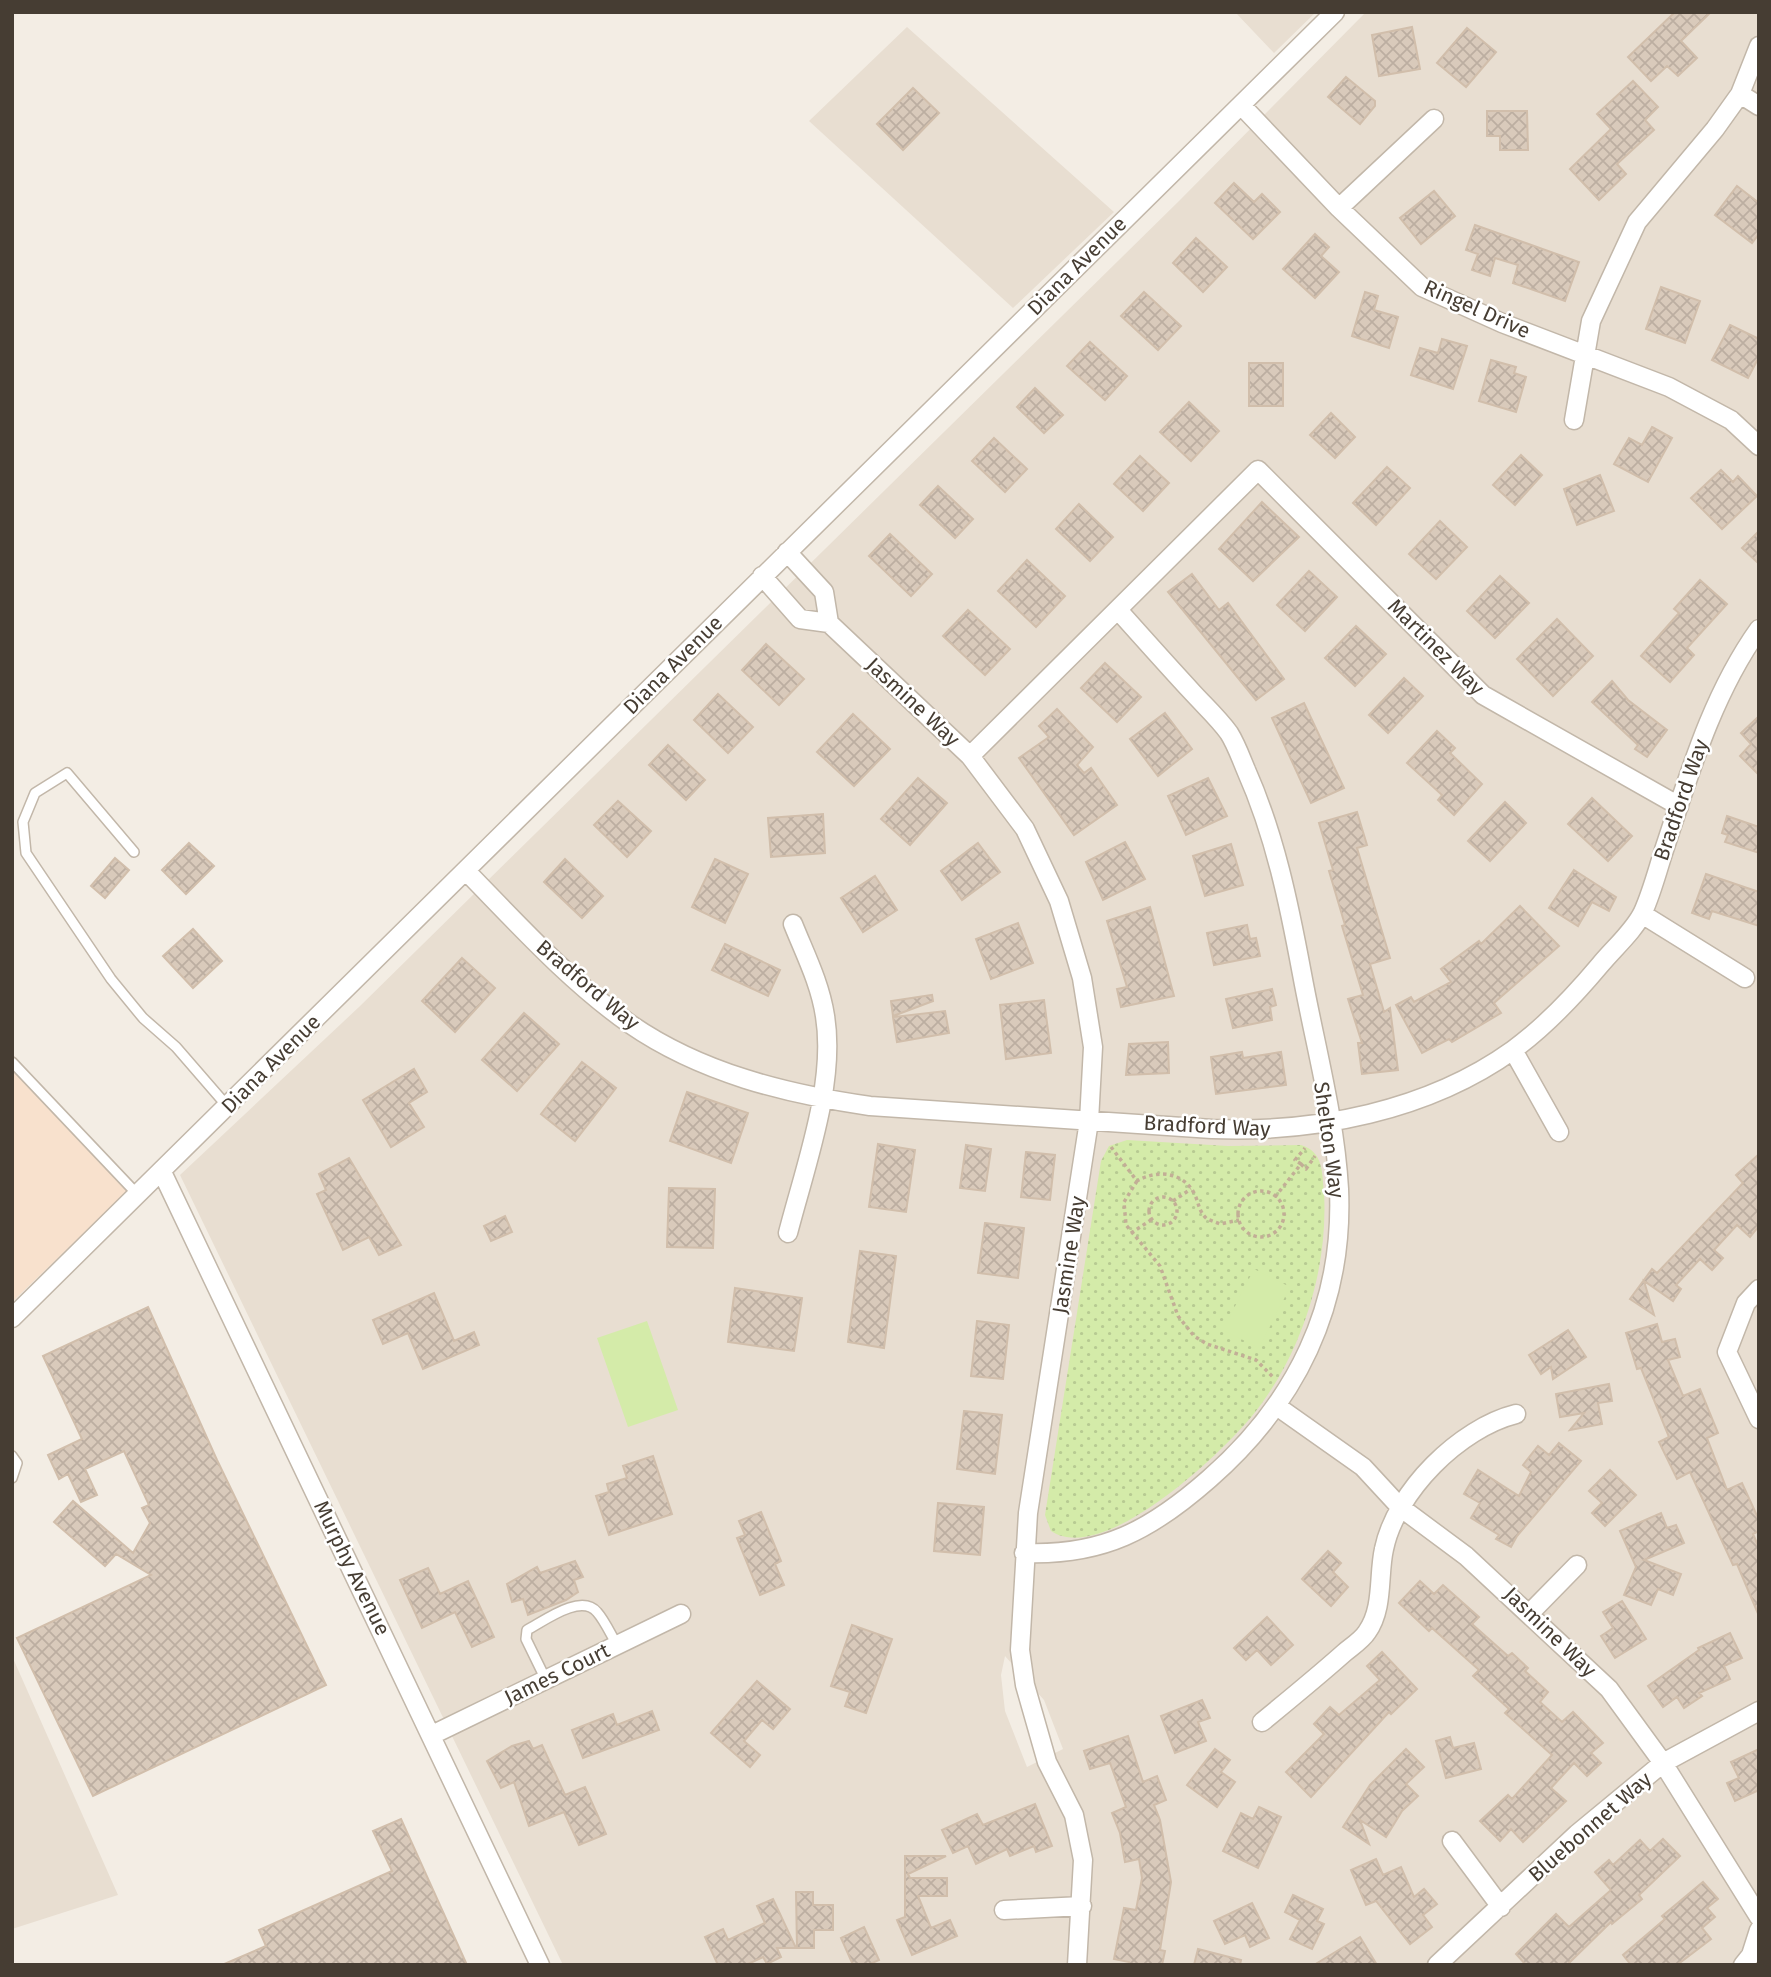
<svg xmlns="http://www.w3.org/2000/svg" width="1771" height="1977" font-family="'Fira Sans',sans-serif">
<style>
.residential{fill:#e8ded1;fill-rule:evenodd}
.commercial{fill:#f8e1cd}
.green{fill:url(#green-dots)}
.pitch{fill:#d4eba9}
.building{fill:url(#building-cross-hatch);stroke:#d1beab;stroke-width:2}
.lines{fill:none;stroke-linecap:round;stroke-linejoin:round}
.lane-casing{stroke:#c2b7a9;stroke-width:12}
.street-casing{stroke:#c2b7a9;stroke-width:21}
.path{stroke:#c2ae96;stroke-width:3.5;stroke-dasharray:3.5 3.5;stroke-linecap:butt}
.lane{stroke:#fff;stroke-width:9}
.street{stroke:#fff;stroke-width:18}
.labels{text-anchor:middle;stroke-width:5;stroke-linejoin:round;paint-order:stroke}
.street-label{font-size:21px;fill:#463d33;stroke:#fff}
</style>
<defs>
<pattern id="green-dots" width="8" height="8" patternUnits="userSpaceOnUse" patternTransform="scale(1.75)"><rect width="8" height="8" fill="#d4eba9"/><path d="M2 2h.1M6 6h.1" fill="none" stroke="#b7ca92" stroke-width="1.8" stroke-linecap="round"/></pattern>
<pattern id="building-cross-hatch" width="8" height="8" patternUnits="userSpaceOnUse" patternTransform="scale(1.75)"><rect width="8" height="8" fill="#d9cabb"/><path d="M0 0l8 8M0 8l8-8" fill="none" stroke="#bcaea1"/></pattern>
</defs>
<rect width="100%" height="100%" fill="#f3ede4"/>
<!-- residential -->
<path class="residential" d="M1235,12H1316L1274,53Z
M1366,12H1759V1965H563L180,1175L359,1007L1179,201ZM1005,1656L1044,1700L1063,1749L1027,1767L1005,1711L1001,1675Z
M907,27L1114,212L1013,308L809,121Z
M12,1656L118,1895L12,1929Z"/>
<!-- commercial -->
<path class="commercial" d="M12,1054L135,1184L12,1302Z"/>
<!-- green -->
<path class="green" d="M1127,1140L1228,1146L1301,1145C1324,1152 1322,1173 1324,1193C1327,1244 1316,1297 1296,1343C1285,1369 1269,1395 1252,1416C1221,1454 1103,1566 1051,1531L1045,1515L1101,1161L1109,1146Z"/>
<!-- pitch -->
<path class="pitch" d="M1254,1269L1290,1287L1259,1348L1223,1330Z
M647,1321L678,1410L628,1427L597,1338Z"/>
<!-- building -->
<path class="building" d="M1675,12H1711L1681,41L1697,58L1678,76L1667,66L1651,81L1628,57Z
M1412,27L1420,69L1379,76L1372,35Z
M1467,28L1496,52L1466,87L1437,63Z
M1346,77L1375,101V106L1360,124L1328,97Z
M1633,81L1658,107L1645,120L1654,130L1617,164L1626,174L1599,200L1570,169L1611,129L1597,114Z
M913,88L939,113L903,150L877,124Z
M1487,111H1527L1528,150H1500V136H1487Z
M1234,183L1254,202L1262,194L1280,212L1253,239L1215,203Z
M1737,186L1759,203V234L1752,243L1715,215Z
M1434,191L1455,216L1421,244L1400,218Z
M1475,225L1579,262L1565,301L1513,283L1518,265L1495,258L1490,276L1472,270L1478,254L1466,250Z
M1315,234L1329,247L1321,256L1339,272L1315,298L1283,269Z
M1196,238L1227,267L1203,292L1173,263Z
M1661,287L1700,301L1685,343L1646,329Z
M1144,292L1181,326L1158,350L1121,316Z
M1365,292L1378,296L1374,310L1398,317L1389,348L1352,336Z
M1730,325L1759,339V357L1748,378L1712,360Z
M1442,339L1467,346L1453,389L1411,375L1420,348L1438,353Z
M1090,342L1127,376L1105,400L1067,366Z
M1491,360L1516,367L1514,373L1526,377L1516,412L1479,401Z
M1249,363H1283V406H1249Z
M1035,388L1063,415L1044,433L1017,407Z
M1189,402L1219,431L1191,461L1160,432Z
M1331,413L1355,437L1335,458L1310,435Z
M1652,427L1672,438L1648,482L1614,464L1629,438L1642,445Z
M994,438L1027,469L1005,492L972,461Z
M1521,455L1542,475L1515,505L1493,485Z
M1140,456L1169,483L1143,511L1114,484Z
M1387,467L1410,488L1376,525L1353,503Z
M1721,470L1733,482L1738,476L1757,496L1722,529L1691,498Z
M1600,475L1614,511L1577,525L1564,489Z
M938,486L973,519L955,538L920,505Z
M1262,502L1299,537L1253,581L1219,549Z
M1079,504L1113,537L1090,561L1056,529Z
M1440,521L1467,547L1436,579L1409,554Z
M1759,531V564L1742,548Z
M890,534L932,574L911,596L869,556Z
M1027,560L1065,596L1036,627L998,591Z
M1309,571L1337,597L1305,631L1277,605Z
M1192,574L1219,610L1228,603L1284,679L1256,700L1168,592Z
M1500,576L1529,603L1495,638L1467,611Z
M1700,580L1727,604L1687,648L1694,655L1670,682L1641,656L1679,613L1674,609Z
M968,610L1010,649L985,675L943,636Z
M1557,619L1593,656L1553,696L1517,659Z
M1356,626L1386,654L1355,686L1325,658Z
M766,644L804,679L779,705L742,670Z
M1105,663L1141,697L1117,722L1081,688Z
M1404,678L1423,696L1388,733L1369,715Z
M1612,681L1628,700L1667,730L1647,757L1635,749L1638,745L1592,702Z
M718,694L753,727L728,753L694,720Z
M1304,703L1344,788L1311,803L1272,718Z
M1057,709L1093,747L1077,765L1084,773L1091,768L1117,805L1074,835L1019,758L1049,737L1039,726Z
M1165,713L1192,749L1158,776L1130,739Z
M853,714L890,749L854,786L817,752Z
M1759,716V775L1740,756L1751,744L1741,733Z
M1437,731L1455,748L1450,753L1482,784L1454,815L1438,800L1442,795L1407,763Z
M668,745L705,780L686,800L649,765Z
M918,778L947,803L910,845L881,819Z
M1208,778L1227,816L1186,835L1168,796Z
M1592,798L1632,836L1608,861L1568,824Z
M618,801L651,831L627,857L594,825Z
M1505,802L1526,823L1490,861L1468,841Z
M1357,812L1367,845L1357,848L1390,958L1370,964L1384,1012L1390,1008L1398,1070L1362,1074L1358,1043H1362L1348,999L1363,995L1342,926L1345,925L1329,871L1333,870L1319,823Z
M823,814L825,853L771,857L768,818Z
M1727,816L1759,827V853L1725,842L1728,835L1722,833Z
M1125,842L1145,879L1103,900L1086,862Z
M189,843L214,866L186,894L162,870Z
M978,843L1000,872L962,900L941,871Z
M1231,844L1243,885L1205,896L1193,856Z
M115,858L129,870L105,898L91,886Z
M565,859L603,896L582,918L544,882Z
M715,859L748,874L725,923L692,907Z
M1574,870L1616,897L1609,911L1592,902L1578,926L1549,908Z
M1706,874L1759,892V926L1712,911L1709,919L1692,913Z
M875,876L897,910L863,932L841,898Z
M1520,906L1559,946L1494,1003L1501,1013L1452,1042L1449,1039L1422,1053L1396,1005L1411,997L1414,1002L1451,982L1441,969L1479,941L1481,944Z
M1150,907L1174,996L1121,1007L1117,989L1127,987L1107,921Z
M1018,923L1033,963L991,979L976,939Z
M1247,925L1250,939L1256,938L1260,956L1214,965L1207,933Z
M193,929L222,961L193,988L163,956Z
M725,944L780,970L768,996L712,970Z
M462,958L495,988L455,1032L422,1001Z
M1272,989L1276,1005L1270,1007L1272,1020L1233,1028L1226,999Z
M932,995L933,1001L893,1016L891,1001Z
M1044,1000L1051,1053L1006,1059L1000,1005Z
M945,1011L949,1033L897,1042L893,1017Z
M524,1013L559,1044L517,1091L482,1060Z
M1168,1042L1169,1073L1126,1075L1129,1044Z
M1242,1052L1243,1058L1281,1052L1286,1085L1216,1094L1211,1057Z
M582,1062L616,1088L575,1141L541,1114Z
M414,1069L427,1092L409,1103L424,1127L391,1147L363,1100Z
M687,1092L748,1113L731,1163L670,1141Z
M878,1144L915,1150L906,1212L869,1207Z
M966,1145L991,1149L985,1191L960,1188Z
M1026,1152L1055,1155L1050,1200L1021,1197Z
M1759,1154V1226L1750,1237L1737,1225L1714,1250L1723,1258L1712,1270L1700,1259L1676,1285L1681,1289L1673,1301L1644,1281L1654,1315L1630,1299L1652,1269L1657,1273L1743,1183L1736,1175Z
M349,1158L401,1245L379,1255L369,1237L343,1250L317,1194L326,1190L319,1174Z
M669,1188L715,1189L713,1248L667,1247Z
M505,1216L512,1232L491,1241L484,1226Z
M985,1223L1024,1228L1018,1278L978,1273Z
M860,1251L896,1256L884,1348L848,1342Z
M735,1288L802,1298L794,1351L728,1342Z
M434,1293L454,1341L474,1332L479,1345L423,1369L408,1333L383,1344L373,1320Z
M148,1307L217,1460L326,1685L93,1796L17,1638L151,1575L116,1554L105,1566L54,1522L73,1501L133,1553L150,1523L142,1508L149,1505L124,1451L85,1469L97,1495L81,1502L68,1474L59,1479L48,1455L82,1439L43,1356Z
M977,1321L1009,1325L1003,1379L971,1376Z
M1657,1324L1662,1342L1675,1339L1680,1357L1668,1360L1683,1396L1700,1389L1718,1433L1707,1438L1727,1490L1742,1483L1759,1520V1531L1753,1534L1759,1548V1616L1737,1564L1733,1565L1690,1472L1677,1479L1659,1442L1669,1437L1641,1368L1637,1369L1626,1333Z
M1568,1330L1586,1357L1553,1379L1551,1367L1541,1374L1529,1355Z
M1609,1384L1612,1401L1598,1403L1602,1424L1570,1430L1584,1413L1560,1417L1556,1394Z
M964,1411L1002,1415L995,1474L957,1469Z
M1559,1443L1581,1461L1517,1536L1511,1547L1496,1539L1499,1535L1471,1518L1480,1503L1464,1494L1478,1470L1519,1496L1531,1472L1523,1465L1538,1446L1549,1455Z
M653,1456L672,1514L609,1535L596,1496L609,1492L607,1484L627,1478L623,1466Z
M1610,1470L1636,1495L1605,1526L1592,1513L1602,1503L1589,1491Z
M938,1503L984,1507L980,1555L934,1551Z
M761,1512L781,1561L775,1564L784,1585L760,1595L737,1538L745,1535L739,1521Z
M1661,1513L1667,1528L1676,1525L1684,1543L1644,1560L1681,1574L1673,1595L1658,1589L1651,1605L1624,1595L1636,1567L1620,1531Z
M1328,1551L1341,1563L1333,1572L1348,1587L1331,1606L1302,1579Z
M575,1561L583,1577L574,1580L578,1592L566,1600L528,1615L523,1599L512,1602L507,1584L537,1567L540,1573Z
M428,1568L440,1594L468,1581L494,1637L472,1647L455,1612L422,1628L400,1580Z
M1420,1581L1434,1594L1443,1585L1479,1617L1472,1624L1508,1656L1512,1653L1528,1668L1525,1671L1548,1692L1540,1702L1562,1722L1573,1712L1603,1743L1591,1753L1601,1763L1587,1776L1574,1763L1551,1788L1566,1801L1523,1842L1511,1829L1500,1841L1480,1821L1508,1795L1512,1799L1552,1755L1505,1713L1509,1709L1473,1676L1479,1670L1432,1628L1429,1631L1399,1603Z
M1622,1601L1646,1639L1615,1658L1601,1636L1613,1628L1603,1612Z
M1267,1617L1293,1645L1271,1665L1257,1650L1246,1660L1234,1648Z
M852,1625L892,1639L866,1713L845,1706L850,1692L831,1686Z
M1730,1633L1742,1658L1724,1666L1730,1679L1699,1693L1702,1696L1684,1708L1677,1697L1663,1707L1648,1686L1699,1650L1698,1648Z
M1382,1652L1417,1689L1391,1714L1389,1712L1311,1797L1286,1772L1324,1734L1314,1724L1330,1707L1339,1715L1380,1680L1367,1666Z
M757,1681L790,1709L773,1729L762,1720L744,1741L760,1755L750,1767L711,1733Z
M1202,1700L1210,1718L1198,1722L1206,1741L1175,1753L1161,1716Z
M652,1711L659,1730L583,1758L572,1730L613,1714L617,1725Z
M1128,1736L1143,1782L1157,1776L1166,1800L1154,1805L1160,1820L1171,1882L1160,1950L1165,1951L1162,1965H1129V1962L1114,1959L1124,1908L1136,1910L1142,1878L1139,1859L1125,1862L1120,1833L1112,1813L1126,1807L1110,1763L1090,1769L1084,1751Z
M1450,1737L1453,1748L1474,1743L1481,1769L1446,1778L1436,1741Z
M529,1741L533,1749L542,1745L565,1795L585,1787L606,1834L579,1845L564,1812L529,1826L514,1782L501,1788L487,1761L512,1746Z
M1215,1749L1230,1760L1221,1772L1235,1782L1217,1807L1187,1785Z
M1406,1749L1424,1767L1406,1784L1418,1796L1402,1811L1386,1837L1360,1820L1369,1844L1343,1827L1370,1785Z
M1759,1749V1790L1735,1801L1727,1783L1739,1778L1731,1762Z
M1035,1804L1052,1846L1036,1852L1034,1846L1010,1856L1007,1849L976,1864L968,1846L953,1853L942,1830L977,1814L983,1825Z
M1259,1807L1281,1817L1258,1868L1223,1851L1241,1813L1253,1819Z
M401,1819L467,1965H222L266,1946L259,1930L392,1871L373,1831Z
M1663,1839L1680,1856L1639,1895L1642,1899L1612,1924L1611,1922L1567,1965H1526L1516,1954L1556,1914L1569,1927L1611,1890L1595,1872L1609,1860L1613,1865L1640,1840L1650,1851Z
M905,1856H946L908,1874L910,1878H947V1896H918L931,1928L950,1920L957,1936L912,1955L897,1920L905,1917Z
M1376,1859L1383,1875L1401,1867L1414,1897L1424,1889L1437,1904L1423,1915L1432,1927L1410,1944L1376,1901L1366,1905L1351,1870Z
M1703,1882L1718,1899L1707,1908L1715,1917L1702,1928L1711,1939L1677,1965H1631L1623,1955L1665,1919L1662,1916Z
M796,1892H813V1905H833V1930H814V1948H797Z
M1293,1895L1323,1909L1317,1921L1324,1924L1312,1949L1290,1939L1300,1920L1285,1912Z
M773,1899L796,1948H777L781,1957L767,1964L763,1957L746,1965H718L705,1937L723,1929L728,1940L765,1923L757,1906Z
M1252,1903L1269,1938L1250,1947L1245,1935L1225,1944L1214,1921Z
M864,1927L879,1960L868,1965H853L841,1938Z
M1360,1937L1377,1965H1314Z
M1198,1949L1241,1960L1240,1965H1194Z"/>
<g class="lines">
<defs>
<path id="lane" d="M134,852L67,773L35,793L23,822L26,853L111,979L143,1018L176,1047L228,1107
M12,1062L138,1195
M12,1456L17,1463L12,1478
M546,1680L526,1639L527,1630C544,1621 581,1593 597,1612C605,1621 611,1635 617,1645"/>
<path id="street" d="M1740,94L1759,106
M1241,105L1339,208L1422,287L1502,323L1669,387L1731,420L1759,446
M1339,208L1434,119
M1574,420L1591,321L1637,222L1715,129L1740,94L1759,46
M787,552L824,592L829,623
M762,576L800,619L829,623L970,756L1025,829L1059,901L1082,978L1093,1047L1089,1121L1028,1513L1020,1650L1025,1685L1047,1762L1074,1815L1083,1860L1077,1965
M970,756L1258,470L1483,695L1679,806
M466,871C518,924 569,981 630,1024C701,1073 786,1094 870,1106L1212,1129C1315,1133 1428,1111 1513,1050C1546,1026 1574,996 1600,965C1613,949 1634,931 1643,912C1653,890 1659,864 1667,841C1691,768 1714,692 1759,629
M1642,914L1745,978
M1513,1050L1559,1132
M162,1172L540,1965
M788,1233C805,1167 836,1083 825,1016C820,983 805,954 793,924
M1759,1289L1746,1303L1727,1352L1759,1419
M12,1318L1335,12
M1278,1407L1363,1467L1400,1507L1466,1556L1609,1689L1663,1763L1759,1917
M1024,1553C1103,1556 1151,1530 1209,1479C1296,1403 1344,1306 1339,1189C1335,1117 1315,1045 1302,974C1289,904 1275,835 1246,770C1241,758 1236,744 1229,733C1219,719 1205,706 1193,693C1168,666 1143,638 1118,610
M1530,1613L1577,1565
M1262,1722C1290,1699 1317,1677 1344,1653C1351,1647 1362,1640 1367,1632C1384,1608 1378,1575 1384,1549C1396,1491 1460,1428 1516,1414
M432,1735L681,1614
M1452,1841L1501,1907
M1004,1910L1082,1906
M1437,1965L1577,1834L1663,1763L1759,1711
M1743,1965L1751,1955L1759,1930"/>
</defs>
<!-- lane casing -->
<use href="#lane" class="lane-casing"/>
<!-- street casing -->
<use href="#street" class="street-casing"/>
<!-- path -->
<path class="path" d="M1111,1147L1137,1181C1158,1169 1184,1172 1195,1195C1199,1204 1199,1212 1207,1219L1220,1224L1239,1220
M1301,1164L1306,1169L1315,1156
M1137,1181L1124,1202L1126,1225L1160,1266L1178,1316L1194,1336L1207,1344L1256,1360L1274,1378
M1238 1214a23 23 0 1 1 46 0a23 23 0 1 1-46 0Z
M1149 1211a14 14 0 1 1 28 0a14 14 0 1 1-28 0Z
M1275,1197L1301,1164L1295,1160L1305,1148
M1173,1201L1191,1189
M1131,1233L1151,1220"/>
<!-- lane -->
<use href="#lane" class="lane"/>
<!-- street -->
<use href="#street" class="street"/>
</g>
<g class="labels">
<!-- street labels -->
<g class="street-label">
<text transform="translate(1077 266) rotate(-45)" y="7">Diana Avenue</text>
<text transform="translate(1477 309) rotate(24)" y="7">Ringel Drive</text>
<text transform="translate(1436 647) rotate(45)" y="7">Martinez Way</text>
<text transform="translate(673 665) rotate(-45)" y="7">Diana Avenue</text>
<text transform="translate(913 702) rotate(43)" y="7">Jasmine Way</text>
<text transform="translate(1681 800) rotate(-71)" y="7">Bradford Way</text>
<text transform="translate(588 985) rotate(40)" y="7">Bradford Way</text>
<text transform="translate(271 1064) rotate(-45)" y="7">Diana Avenue</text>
<text transform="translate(1207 1126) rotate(3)" y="7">Bradford Way</text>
<text transform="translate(1329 1140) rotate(82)" y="7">Shelton Way</text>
<text transform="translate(1069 1255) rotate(-81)" y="7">Jasmine Way</text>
<text transform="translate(352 1568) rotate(64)" y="7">Murphy Avenue</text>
<text transform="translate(1550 1632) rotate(44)" y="7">Jasmine Way</text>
<text transform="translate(557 1674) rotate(-26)" y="7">James Court</text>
<text transform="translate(1590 1827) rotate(-41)" y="7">Bluebonnet Way</text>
</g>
</g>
<!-- border -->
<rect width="1771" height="1977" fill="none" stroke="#463d33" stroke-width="28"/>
</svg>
